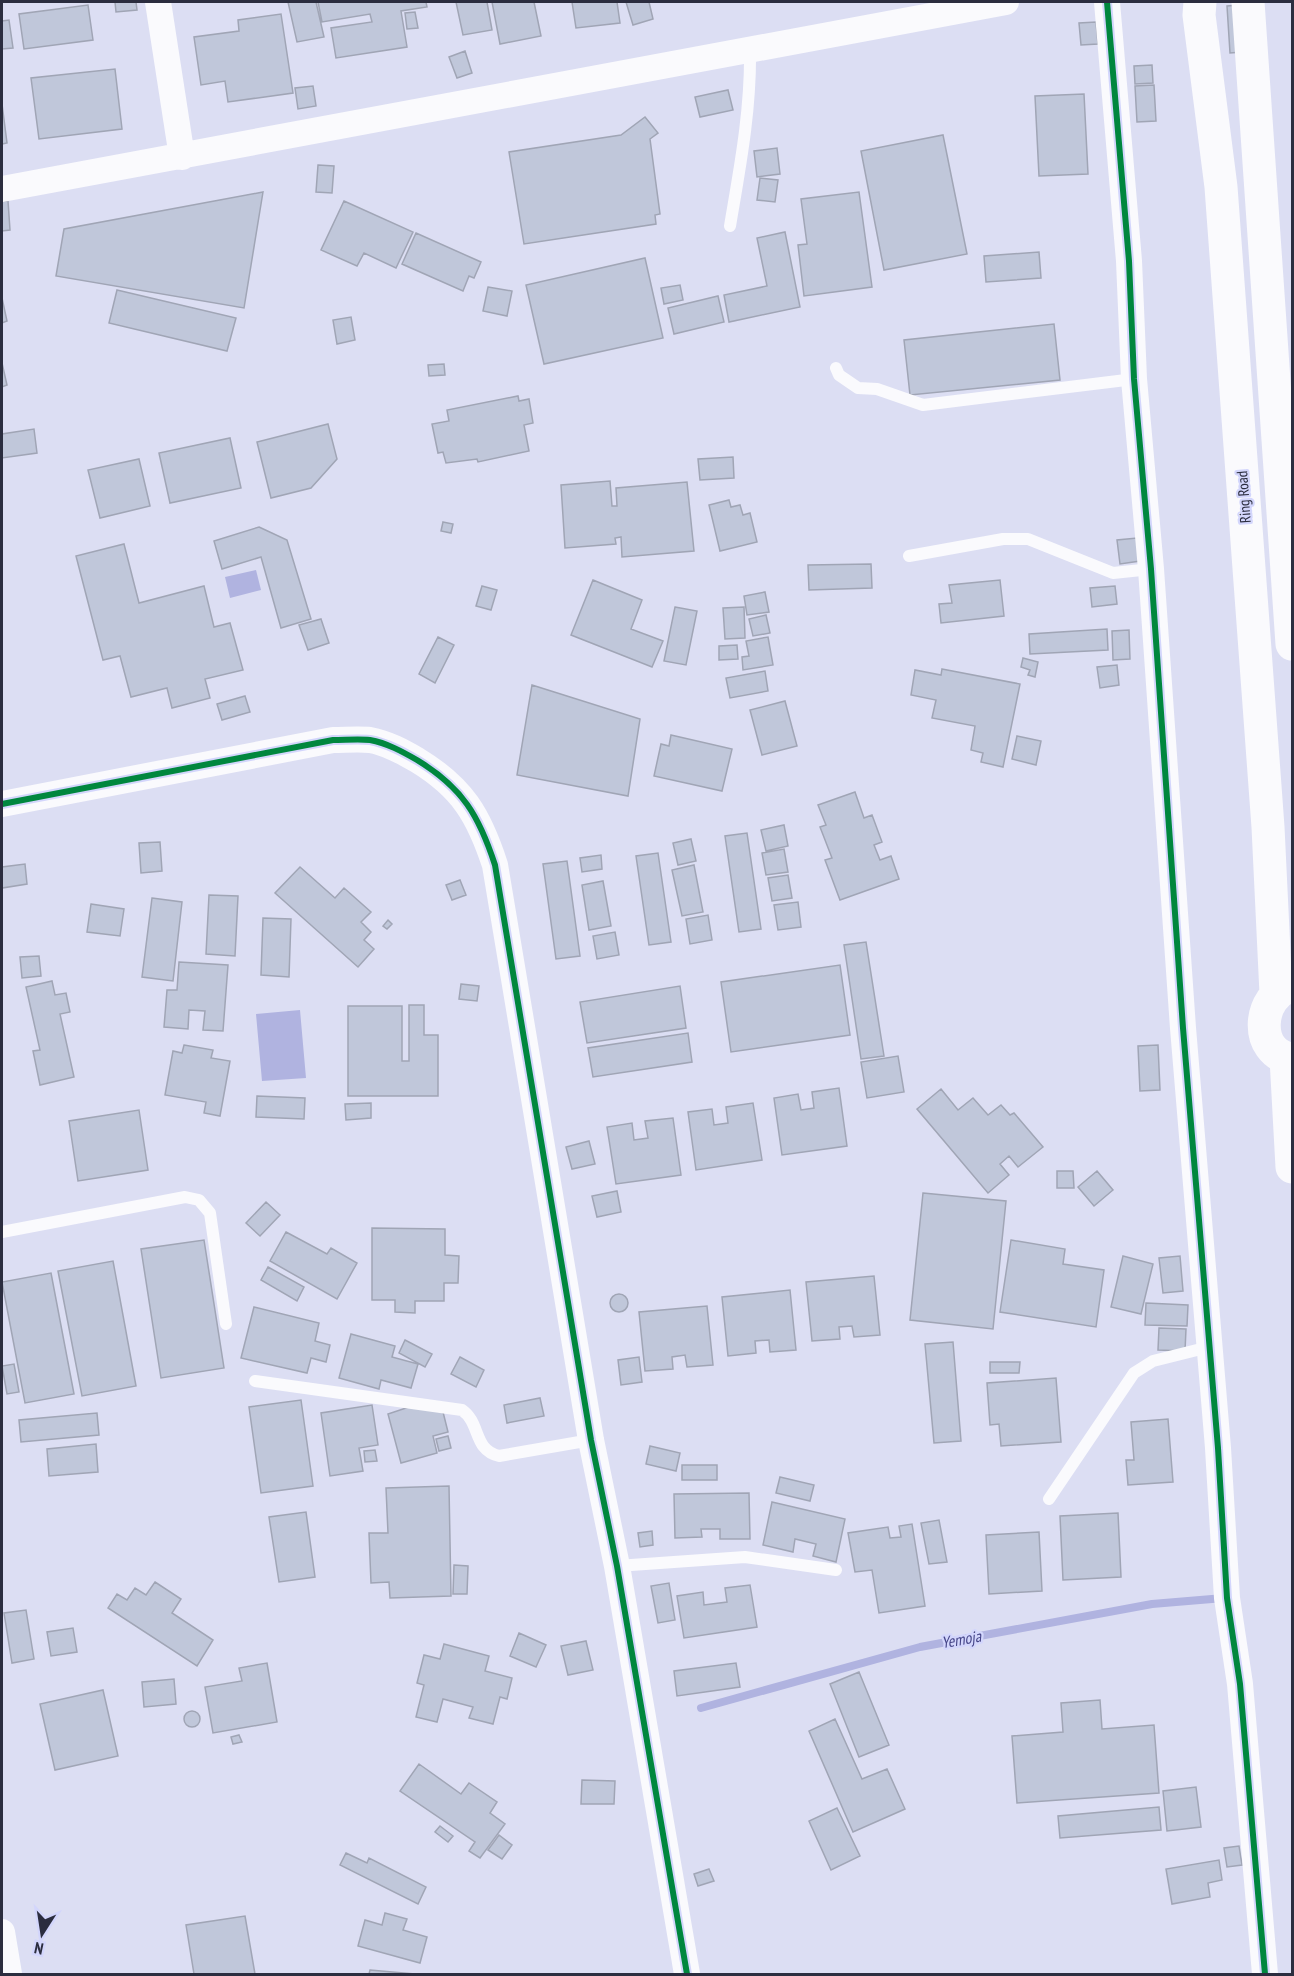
<svg xmlns="http://www.w3.org/2000/svg" width="1294" height="1976" font-family="'PT Sans Narrow',sans-serif">
<style>
.water{fill:#b0b3e0}
.lines{fill:none;stroke-linecap:round;stroke-linejoin:round}
.stream{stroke:#b0b3e0;stroke-width:8}
.building{fill:#c0c7da;stroke:#a0a5b5;stroke-width:1.5}
.service{stroke:#fafafd;stroke-width:12}
.minor{stroke:#fafafd;stroke-width:26}
.primary{stroke:#fafafd;stroke-width:33}
.cycleway-casing{stroke:#d3d6fc;stroke-width:10}
.cycleway{stroke:#00873e;stroke-width:6}
.labels{text-anchor:middle;stroke-width:4.5;stroke-linejoin:round;paint-order:stroke}
.street-label{font-size:15px;fill:#2b2d3f;stroke:#d3d6fc}
.water-label{font-size:16px;font-style:italic;fill:#444487;stroke:#d3d6fc}
</style>
<rect width="100%" height="100%" fill="#dcdef3"/>
<!-- water -->
<path class="water" d="M256,570L261,590L230,598L225,577Z
M300,1010L306,1078L262,1081L256,1014Z"/>
<g class="lines">
<!-- stream -->
<path class="stream" d="M701,1708L920,1647L1152,1604L1224,1598"/>
</g>
<!-- building -->
<path class="building" d="M115,2H136L137,10L116,12Z
M288,2H316L324,37L297,42Z
M318,2H426L427,7L401,11L407,47L336,58L331,28L372,22L370,14L322,22Z
M456,2H487L492,30L463,35Z
M492,2H534L541,36L500,44Z
M572,2H617L620,23L576,28Z
M626,2H649L653,19L633,25Z
M88,5L93,40L24,49L19,14Z
M1239,5L1242,52L1230,53L1227,6Z
M415,12L418,28L407,29L405,13Z
M281,14L293,93L228,102L225,81L201,85L194,37L239,31L238,20Z
M9,20L13,48L2,49V21Z
M1096,22L1098,44L1081,45L1079,23Z
M465,51L472,73L457,78L449,57Z
M1152,65L1153,83L1135,84L1134,66Z
M115,69L122,129L39,139L31,78Z
M1154,85L1156,121L1137,122L1135,86Z
M313,86L316,106L298,109L295,88Z
M728,90L733,110L700,117L695,97Z
M1084,94L1088,174L1039,176L1035,96Z
M2,104L7,143L2,144Z
M645,117L658,133L650,139L660,214L655,215L656,224L524,244L509,152L621,135Z
M943,135L967,254L884,270L861,151Z
M777,148L780,174L757,177L754,151Z
M318,165L334,166L332,193L316,192Z
M760,178L778,180L775,202L757,200Z
M263,192L244,308L56,276L64,229Z
M859,192L872,287L804,296L798,245L807,244L801,199Z
M2,201H8L10,230L2,231Z
M344,201L413,232L396,268L364,253L357,266L321,250Z
M785,232L800,307L729,322L724,295L767,286L757,238Z
M416,233L481,262L474,278L469,276L463,291L402,264Z
M1039,252L1041,278L986,282L984,256Z
M645,258L663,338L544,364L526,285Z
M680,285L683,300L664,304L661,288Z
M488,287L512,291L507,316L483,311Z
M117,290L236,318L227,351L109,323Z
M718,296L724,322L674,334L668,308Z
M2,298L7,321L2,323Z
M351,317L355,340L337,344L333,320Z
M1054,324L1060,380L910,395L904,340Z
M2,363L7,385L2,387Z
M444,364L445,375L429,376L428,365Z
M518,396L519,401L529,399L533,423L524,425L529,451L478,462L477,459L446,463L443,452L438,453L432,424L449,421L447,410Z
M328,424L337,459L311,488L271,498L257,442Z
M34,429L37,453L2,458V434Z
M230,438L241,488L170,503L159,453Z
M733,457L734,478L700,480L698,459Z
M139,459L150,506L100,518L88,470Z
M610,481L612,506H617L616,488L687,482L694,551L622,557L621,537L615,538L616,544L565,548L561,485Z
M729,500L731,507L740,505L743,515L750,513L757,542L720,551L709,505Z
M443,522L453,524L451,533L441,531Z
M259,527L287,540L311,619L281,628L261,557L222,569L214,541Z
M1137,538L1140,561L1120,564L1117,540Z
M124,544L139,603L204,586L214,627L230,623L243,670L205,679L210,698L172,708L167,688L131,697L120,656L103,660L76,556Z
M871,564L872,588L809,590L808,565Z
M593,580L642,600L631,629L663,641L652,667L571,635Z
M1000,580L1004,616L941,623L939,604L952,603L949,585Z
M482,586L497,590L491,610L476,606Z
M1115,586L1117,604L1092,607L1090,588Z
M765,592L769,612L747,615L744,596Z
M675,607L697,611L686,665L664,661Z
M744,607L745,638L725,639L723,608Z
M766,615L770,633L753,636L749,619Z
M321,619L329,643L308,650L299,625Z
M1107,629L1108,650L1030,654L1029,634Z
M1129,630L1130,659L1113,660L1112,631Z
M438,637L454,645L435,683L419,674Z
M768,637L773,665L743,670L742,657L749,656L746,641Z
M737,645L738,659L719,660V646Z
M1023,658L1038,662L1035,677L1028,675L1030,670L1021,667Z
M1117,665L1119,685L1100,688L1097,667Z
M942,669L1020,684L1003,767L981,762L983,753L971,750L975,726L932,718L936,700L911,695L915,670L941,675Z
M765,671L768,691L730,698L726,678Z
M532,685L640,719L628,796L517,775Z
M245,696L250,712L222,720L217,704Z
M785,701L797,746L762,755L750,710Z
M671,735L732,749L722,791L654,776L661,744L669,746Z
M1017,736L1041,741L1036,765L1012,759Z
M855,792L864,818L872,815L882,842L874,845L880,860L891,856L899,879L840,900L825,860L832,858L820,827L826,825L818,805Z
M784,825L788,846L766,851L761,830Z
M747,833L761,929L739,932L725,836Z
M691,839L696,861L678,865L673,843Z
M160,842L162,871L141,873L139,843Z
M784,849L788,872L766,875L762,853Z
M658,853L671,942L649,945L636,856Z
M601,855L602,869L582,872L580,858Z
M567,861L580,956L556,959L543,864Z
M25,864L27,884L2,888V867Z
M694,865L703,912L682,916L672,870Z
M300,867L335,898L344,888L371,912L361,922L371,932L364,940L374,949L358,967L275,893Z
M788,875L792,898L772,901L768,878Z
M460,880L466,895L452,900L446,885Z
M603,881L611,926L589,930L582,885Z
M209,895L238,896L235,956L206,954Z
M152,898L182,902L173,981L142,977Z
M798,902L801,927L778,930L774,905Z
M91,904L124,909L120,936L87,932Z
M708,915L712,940L690,944L686,919Z
M263,918L291,919L289,977L261,975Z
M388,920L392,924L387,929L383,926Z
M615,932L619,955L597,959L593,936Z
M866,942L884,1056L861,1059L844,945Z
M39,956L41,976L22,978L20,957Z
M179,962L228,965L223,1031L203,1030L205,1011L189,1010L188,1029L164,1027L167,990H177Z
M840,965L850,1035L731,1052L721,982Z
M52,981L55,995L66,993L70,1012L60,1014L74,1077L40,1085L33,1051L40,1050L26,987Z
M461,984L479,986L477,1001L459,999Z
M680,986L686,1028L587,1043L580,1002Z
M409,1005H424V1035H438V1096H348V1006H402V1061H409Z
M688,1033L692,1062L593,1077L588,1048Z
M184,1045L213,1050L211,1058L230,1061L220,1116L204,1113L206,1102L165,1095L173,1051L182,1053Z
M1158,1045L1160,1090L1140,1091L1138,1046Z
M898,1056L904,1092L867,1098L861,1062Z
M839,1088L847,1146L782,1155L774,1098L798,1094L801,1110L814,1108L812,1092Z
M941,1089L958,1110L973,1098L988,1115L1001,1105L1010,1115L1014,1113L1043,1147L1018,1167L1009,1156L1000,1164L1009,1175L988,1193L917,1109Z
M257,1096L305,1098L304,1119L256,1117Z
M371,1103V1118L346,1120L345,1104Z
M753,1103L762,1160L696,1170L688,1112L712,1109L714,1125L728,1123L726,1107Z
M139,1110L148,1170L78,1181L69,1121Z
M673,1118L681,1175L616,1184L607,1127L632,1123L634,1140L648,1138L645,1121Z
M589,1141L595,1164L572,1169L566,1147Z
M1057,1171H1073L1074,1188H1057Z
M1097,1171L1113,1190L1094,1206L1078,1187Z
M617,1191L621,1212L597,1217L592,1196Z
M923,1193L1006,1201L993,1329L910,1320Z
M266,1202L280,1215L260,1236L246,1223Z
M372,1228L445,1229V1255L459,1256L458,1283H444V1301H415V1313L395,1312V1300H372Z
M286,1232L327,1254L331,1248L357,1263L337,1299L270,1261Z
M204,1240L224,1368L161,1378L141,1249Z
M1011,1240L1065,1249L1063,1264L1104,1270L1096,1327L1000,1312Z
M1123,1256L1153,1264L1141,1314L1111,1307Z
M1180,1256L1183,1291L1163,1293L1159,1258Z
M113,1261L136,1386L82,1396L58,1271Z
M268,1267L304,1287L297,1301L261,1280Z
M51,1273L74,1394L25,1403L2,1282Z
M874,1276L880,1335L854,1337L852,1326L839,1327L840,1339L812,1341L806,1282Z
M790,1290L796,1350L770,1352L769,1340L755,1341L756,1353L728,1356L722,1297Z
M610 1303a9 9 0 1 1 18 0a9 9 0 1 1-18 0Z
M1146,1303L1188,1305L1187,1326L1145,1325Z
M707,1306L713,1365L687,1367L685,1355L672,1357L673,1369L645,1371L639,1312Z
M254,1307L319,1323L315,1341L330,1345L326,1362L311,1358L307,1373L241,1358Z
M1159,1328L1186,1329L1185,1351L1158,1350Z
M351,1334L395,1346L392,1357L418,1364L411,1388L381,1380L379,1389L339,1378Z
M405,1340L432,1354L425,1367L399,1353Z
M953,1342L961,1441L934,1443L925,1344Z
M460,1357L484,1370L476,1387L451,1374Z
M639,1357L642,1382L621,1385L618,1360Z
M990,1362H1020L1019,1373H990Z
M14,1364L19,1392L7,1394L2,1366Z
M1056,1378L1061,1442L1001,1446L999,1424L990,1425L987,1383Z
M540,1398L544,1416L507,1423L504,1405Z
M301,1400L313,1486L261,1493L249,1407Z
M372,1405L378,1445L359,1448L363,1471L330,1476L321,1413Z
M412,1406L443,1412L448,1432L433,1436L437,1453L401,1463L388,1414Z
M97,1413L99,1435L21,1442L19,1420Z
M1168,1419L1173,1482L1128,1485L1126,1460H1134L1131,1422Z
M448,1436L451,1448L439,1451L436,1439Z
M96,1444L98,1472L49,1476L47,1449Z
M650,1446L680,1453L676,1471L646,1464Z
M375,1450L377,1461L365,1462L364,1451Z
M682,1465H717V1480H682Z
M780,1477L814,1485L810,1501L776,1493Z
M449,1486L451,1596L390,1598L389,1582L371,1583L369,1533H388L386,1488Z
M749,1493L750,1539H720V1529H701L702,1537L675,1538L674,1494Z
M772,1502L845,1519L836,1562L813,1556L816,1544L795,1539L793,1552L763,1545Z
M306,1512L315,1577L279,1582L269,1517Z
M1118,1513L1121,1577L1063,1580L1060,1516Z
M939,1520L947,1562L929,1564L921,1523Z
M912,1524L925,1606L879,1613L872,1570L855,1572L848,1533L888,1527L890,1538L901,1537L899,1526Z
M652,1531L653,1545L640,1547L638,1533Z
M1039,1532L1042,1591L989,1594L986,1535Z
M454,1565L468,1566L467,1594H453Z
M155,1582L181,1599L172,1613L213,1640L197,1666L108,1608L117,1594L127,1600L135,1588L146,1595Z
M669,1583L675,1620L658,1623L651,1586Z
M750,1585L757,1627L684,1638L677,1596L703,1592L704,1605L727,1602L725,1588Z
M26,1610L34,1659L12,1663L4,1613Z
M73,1628L77,1652L51,1656L47,1632Z
M519,1633L546,1645L536,1667L510,1656Z
M586,1641L593,1670L568,1675L561,1646Z
M444,1644L489,1656L485,1671L512,1678L507,1699L500,1697L493,1724L469,1718L473,1707L443,1699L437,1722L416,1717L424,1685L417,1683L424,1655L440,1659Z
M267,1663L277,1722L213,1733L205,1687L242,1681L239,1668Z
M736,1663L740,1687L677,1696L674,1671Z
M859,1672L889,1745L859,1757L830,1684Z
M174,1679L176,1704L144,1707L142,1682Z
M103,1690L118,1756L55,1770L40,1704Z
M1100,1700L1102,1729L1154,1725L1159,1793L1017,1803L1012,1736L1063,1732L1061,1703Z
M184 1719a8 8 0 1 1 16 0a8 8 0 1 1-16 0Z
M835,1719L862,1779L887,1769L905,1809L853,1832L809,1731Z
M239,1735L242,1742L233,1744L231,1737Z
M419,1764L461,1794L469,1783L497,1802L490,1813L505,1824L480,1858L469,1851L475,1842L400,1791Z
M582,1780L615,1781L614,1804H581Z
M1196,1787L1201,1827L1167,1831L1163,1791Z
M1159,1807L1161,1830L1060,1838L1058,1816Z
M837,1808L860,1856L831,1870L809,1821Z
M440,1826L453,1836L448,1842L435,1832Z
M499,1835L512,1845L502,1859L488,1850Z
M1239,1846L1242,1865L1227,1867L1224,1848Z
M346,1853L367,1863L369,1858L426,1887L418,1904L340,1865Z
M1219,1860L1222,1880L1208,1883L1210,1897L1172,1904L1166,1869Z
M709,1869L714,1881L698,1886L694,1874Z
M385,1913L407,1919L403,1930L427,1937L420,1963L358,1946L365,1920L382,1925Z
M245,1916L255,1974H194L186,1925Z
M370,1970L415,1974H369Z"/>
<g class="lines">
<!-- service -->
<path class="service" d="M730,226C740,167 751,110 750,49
M836,368L839,375L858,388L877,389L923,405L1134,379
M909,556L1003,539H1028L1113,573L1151,569
M2,1232L185,1197L199,1200L210,1213L226,1324
M255,1381L462,1410C481,1423 473,1450 499,1456L591,1440
M1049,1499L1134,1373L1153,1361L1209,1347
M617,1566L745,1557L836,1570"/>
<!-- minor -->
<path class="minor" d="M158,2L182,157
M1107,2L1129,261L1134,379L1151,569L1183,1028L1218,1448L1227,1598L1240,1684L1265,1974
M2,189L1006,2
M2,804L333,740C345,740 359,739 370,740C387,743 403,752 417,760C463,788 479,816 495,865L591,1440L617,1566L687,1974
M2,1932L9,1974"/>
<!-- primary -->
<path class="primary" d="M1200,2L1199,15L1221,187L1268,827L1276,994
M1248,2L1292,644
M1292,985C1257,996 1253,1053 1292,1059
M1286,1058L1292,1167"/>
<defs>
<path id="cycleway" d="M1107,2L1129,261L1134,379L1151,569L1183,1028L1218,1448L1227,1598L1240,1684L1265,1974
M2,804L333,740C345,740 359,739 370,740C387,743 403,752 417,760C463,788 479,816 495,865L591,1440L617,1566L687,1974"/>
</defs>
<!-- cycleway casing -->
<use href="#cycleway" class="cycleway-casing"/>
<!-- cycleway -->
<use href="#cycleway" class="cycleway"/>
</g>
<g class="labels">
<!-- street labels -->
<g class="street-label">
<text transform="translate(1244 497) rotate(-94)" y="5">Ring Road</text>
</g>
<!-- water labels -->
<g class="water-label">
<text transform="translate(961 1639) rotate(-10)" y="6">Yemoja</text>
</g>
</g>
<!-- border -->
<rect width="1294" height="1976" fill="none" stroke="#2b2d3f" stroke-width="6"/>
<!-- north arrow -->
<g transform="translate(42 1934) rotate(192)" stroke="#d3d6fc" stroke-width="4.5" paint-order="stroke">
<path d="M0-4.5L10 22L0 15L-10 22Z" fill="#2b2d3f"/>
<text y="-9" font-size="16" font-weight="bold" text-anchor="middle" fill="#2b2d3f">N</text>
</g>
</svg>
